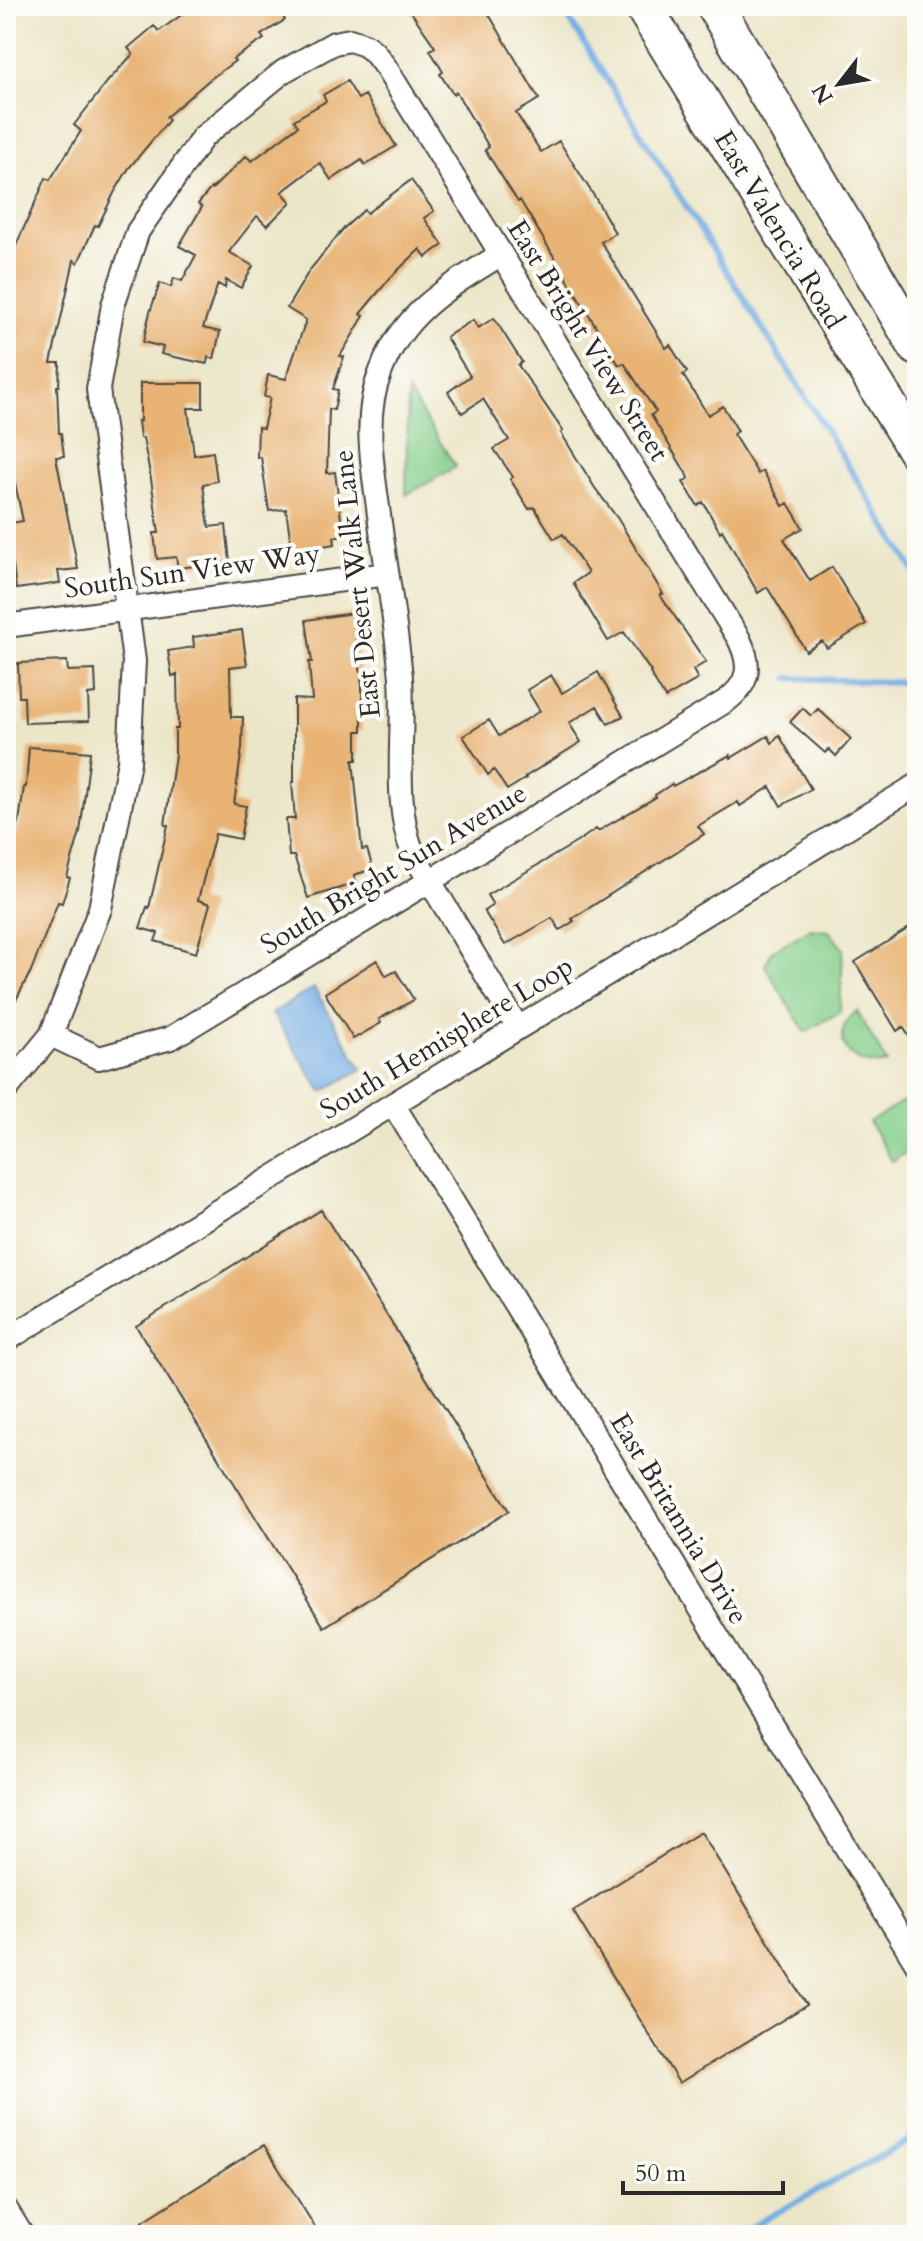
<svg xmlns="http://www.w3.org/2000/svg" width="923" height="2241" font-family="Cardo,serif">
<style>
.green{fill:#86cf8c;stroke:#587d5c;stroke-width:2}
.water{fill:#75ade4;stroke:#506c88;stroke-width:2}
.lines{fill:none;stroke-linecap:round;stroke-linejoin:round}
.stream{stroke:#75ade4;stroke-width:6}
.building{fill:#e8b374}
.minor-casing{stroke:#484743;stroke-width:26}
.primary-casing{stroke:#484743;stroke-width:40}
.minor{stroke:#fff;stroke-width:22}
.primary{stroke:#fff;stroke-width:36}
.labels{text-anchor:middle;stroke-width:8;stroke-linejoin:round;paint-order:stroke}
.street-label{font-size:28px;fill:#2b2b2b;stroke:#fdfcf7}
</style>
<rect width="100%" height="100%" fill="#fdfcf7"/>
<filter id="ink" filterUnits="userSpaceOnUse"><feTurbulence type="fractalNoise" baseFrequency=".0125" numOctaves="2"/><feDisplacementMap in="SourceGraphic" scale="16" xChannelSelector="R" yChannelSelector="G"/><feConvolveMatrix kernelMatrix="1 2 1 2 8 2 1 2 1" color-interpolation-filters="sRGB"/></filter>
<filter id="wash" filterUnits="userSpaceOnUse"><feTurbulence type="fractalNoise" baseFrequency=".006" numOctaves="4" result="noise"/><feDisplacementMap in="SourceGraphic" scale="32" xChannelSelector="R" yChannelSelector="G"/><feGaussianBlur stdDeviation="1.8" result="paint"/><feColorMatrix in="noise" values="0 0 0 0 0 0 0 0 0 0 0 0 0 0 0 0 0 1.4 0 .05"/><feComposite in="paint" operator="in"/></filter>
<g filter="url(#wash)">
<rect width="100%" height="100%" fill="#ece6c9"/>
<!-- green -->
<path class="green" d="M408,392L456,467L406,495Z
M810,929L829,931L843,949L840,1012L805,1032L765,966L772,951Z
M857,1011L887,1063C852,1071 824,1036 857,1011Z
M917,1094V1146L892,1161L869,1122Z"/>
<!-- water -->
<path class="water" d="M314,988L362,1069L322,1092L272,1013Z"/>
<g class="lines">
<!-- stream -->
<path class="stream" d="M561,6L917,576
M789,678L917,683
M736,2235L917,2136"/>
</g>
<g id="blocks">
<!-- building -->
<path class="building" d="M194,6H276L285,20L261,35L264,39L233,59L235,61L209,80L166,117L169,120L129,168L114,193L98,226L95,225L78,263L74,260L51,363H60L59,386H57L59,433H61L64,456L56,457L78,569L58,571L60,583L16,589L11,550L6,551V524L23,521L12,469L6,470V268L46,178L50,180L81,131L74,125L108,81L133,54L128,48L154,26L159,31Z
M407,6H484L539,99L516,113L541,152L559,141L596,199L615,233L601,242L666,348L670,345L687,372L683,375L708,415L723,406L738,431L733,434L758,474L763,471L783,506L788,503L803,528L784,539L810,581L832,567L866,624L827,648L822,641L806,651L767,587L758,593L722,530L720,532L703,502L698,506L683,482L689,478L651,415L656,412L624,363L619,365L520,200L518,202L485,150L489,147L456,92L453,94L440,74L443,72L430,50L435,47Z
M347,81L358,99L365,95L396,146L365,165L362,160L331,180L320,163L282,192L291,202L267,226L257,216L229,252L253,266L241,288L226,280L225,288L218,284L203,328L220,332L214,359L208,357L207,364L161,354L163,347L143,342L150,312L160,283L171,287L174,278L182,281L196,255L179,246L202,207L198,204L211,188L212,189L246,156L252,161L298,126L294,120L326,101L323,95Z
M411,180L434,211L424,218L443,245L426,257L420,249L391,277L360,314L364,316L340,356L344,357L333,389L338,390L334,410L329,409L327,473L335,472L343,535L334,537L335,544L292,551L286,509L269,511L261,457H257L258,427L263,428L270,398L264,397L268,375L286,379L306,320L287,308L309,271L343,229L364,210L367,213Z
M494,318L522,362L518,365L563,431L561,433L595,488L618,519L663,594L660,595L706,662L693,670L698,679L665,698L650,673L651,672L624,632L608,641L573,583L588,573L563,534L554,539L534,507L529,509L510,479L513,477L494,449L509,440L483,399L462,413L448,392L470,376L446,337L473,320L478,328Z
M140,383H203V408H188L194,455L213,452L217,481L203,484L209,527L226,525L230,562L178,568L176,557L157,559L154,533H159L151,479L143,438H140L138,421H140Z
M353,613L362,685V731H357V760H353L362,850L367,849L373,869L354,875L356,883L308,898L294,856H289L286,819H295L292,782H294V699L312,700L309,662H312L306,620Z
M242,630L247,665L230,667L231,717H243L242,748L234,804L246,806L240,839L215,834L198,900L210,904L196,953L155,941L158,933L140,928L147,907L149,908L168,825H165L175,755V729H178L177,675L172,676L168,651L194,647L193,637Z
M67,661L68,671L95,670L96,694L88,695L89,721L25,723L24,697H19L18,663Z
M598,672L623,716L608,724L597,706L569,723L581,742L525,777L526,778L507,790L494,770L488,775L463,736L489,720L499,736L540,711L527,690L551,675L562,693Z
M803,708L811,716L818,709L851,739L836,756L829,749L825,753L790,722Z
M779,735L811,789L781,806L770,787L740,806L738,802L698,826L704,834L572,919L574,921L560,930L552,918L505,945L484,911L493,905L487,895L577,842L596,829L598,831L656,797L655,795L672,784L673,786L730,755L731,758L768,736L772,743Z
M29,747L90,752L88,770L80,832L67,877L70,878L62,903L58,902L31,971L6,1019V867L19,822L24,787H26Z
M917,923V1049L903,1027L897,1031L855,962Z
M377,960L386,976L396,971L414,1000L379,1019L381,1023L353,1039L325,993Z
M321,1210L509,1511L324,1627L136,1326Z
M701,1832L807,2005L679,2083L573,1911Z
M264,2145L320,2235H150L142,2222Z"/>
</g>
</g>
<g filter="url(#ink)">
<use href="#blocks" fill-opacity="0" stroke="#484743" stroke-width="2"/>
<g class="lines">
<defs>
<path id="minor" d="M500,255C450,286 403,312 381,371C362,417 373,467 379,515C386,569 396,623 401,678C405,732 392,803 413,853L518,1028
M6,626L387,574
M6,1090L51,1035L100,909L129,762L134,661L98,389L113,305L138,231L203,137L284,71L334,43L350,40L365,45L374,52L386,68L739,639C752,666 750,683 726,701L171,1038L99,1058L51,1035
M393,1104L917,1964
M6,1340L917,785
M6,2209L22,2235"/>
<path id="primary" d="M643,6L917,452
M715,6L917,347"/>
</defs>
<!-- minor casing -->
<use href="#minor" class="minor-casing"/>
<!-- primary casing -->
<use href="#primary" class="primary-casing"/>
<!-- minor -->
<use href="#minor" class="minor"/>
<!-- primary -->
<use href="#primary" class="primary"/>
</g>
</g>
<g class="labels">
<!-- street labels -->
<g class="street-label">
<text transform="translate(780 229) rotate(59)" y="10">East Valencia Road</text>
<text transform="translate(589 340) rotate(58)" y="10">East Bright View Street</text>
<text transform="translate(192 570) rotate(-8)" y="10">South Sun View Way</text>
<text transform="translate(356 584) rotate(-96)" y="10">East Desert Walk Lane</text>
<text transform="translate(393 868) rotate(-31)" y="10">South Bright Sun Avenue</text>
<text transform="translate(446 1037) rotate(-31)" y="10">South Hemisphere Loop</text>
<text transform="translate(680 1518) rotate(59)" y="10">East Britannia Drive</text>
</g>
</g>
<!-- margin -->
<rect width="923" height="2241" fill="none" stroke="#fdfcf7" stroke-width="32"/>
<!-- north arrow -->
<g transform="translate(839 84) rotate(239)" stroke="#fdfcf7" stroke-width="6" paint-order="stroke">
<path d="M0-6L14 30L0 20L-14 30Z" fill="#2b2b2b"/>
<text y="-12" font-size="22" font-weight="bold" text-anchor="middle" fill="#2b2b2b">N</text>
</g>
<!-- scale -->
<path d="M623 2181v12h160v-12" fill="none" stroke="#2b2b2b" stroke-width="4"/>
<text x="635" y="2181" font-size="24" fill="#2b2b2b" stroke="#fdfcf7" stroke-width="6" paint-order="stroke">50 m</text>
</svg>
